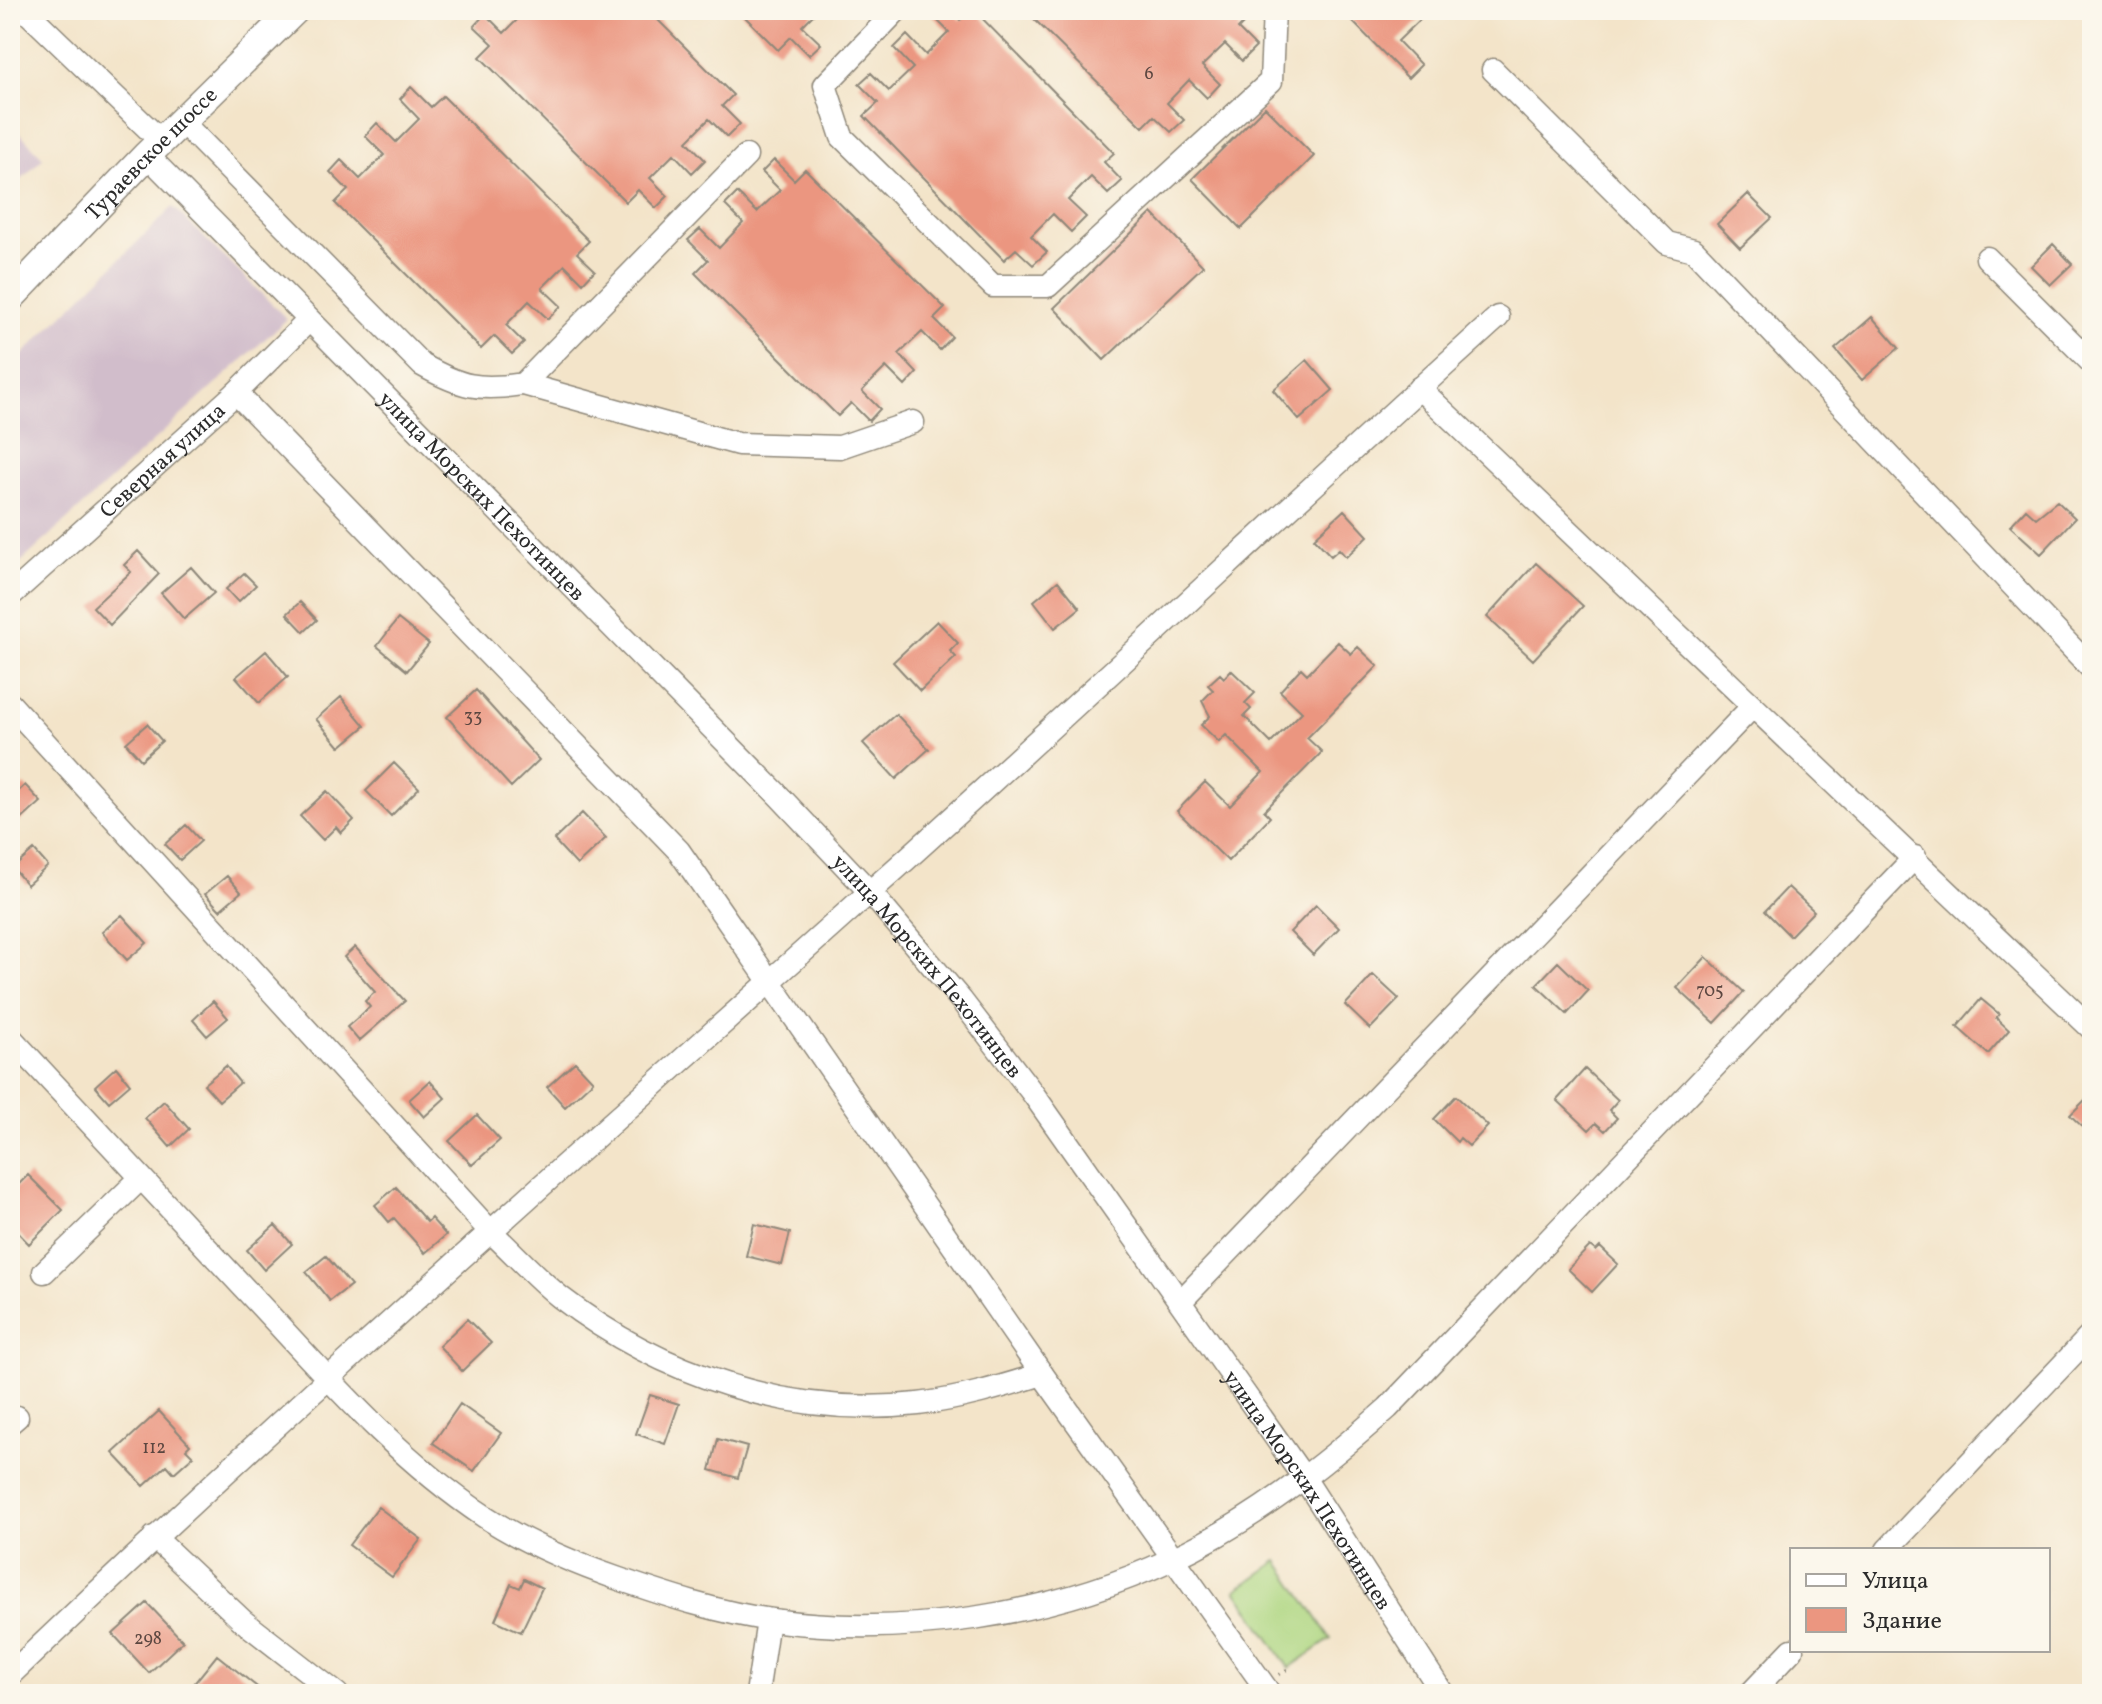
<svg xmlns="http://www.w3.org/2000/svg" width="2102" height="1704" font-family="Vollkorn,serif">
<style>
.industrial{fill:#d1bdcb}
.green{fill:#add680;stroke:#6c8056;stroke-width:2}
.building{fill:#eb9680}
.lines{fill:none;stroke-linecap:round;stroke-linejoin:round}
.minor-casing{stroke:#8f887a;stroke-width:25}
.major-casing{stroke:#8f887a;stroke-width:31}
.path{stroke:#8f887a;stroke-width:3;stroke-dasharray:2 6;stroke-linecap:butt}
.minor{stroke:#fff;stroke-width:22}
.major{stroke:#fff;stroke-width:28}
.labels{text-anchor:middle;stroke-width:7;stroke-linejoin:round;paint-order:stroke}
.number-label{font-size:18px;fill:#5b4640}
.street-label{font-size:22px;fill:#2b2b2b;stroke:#fbf7ec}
</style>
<rect width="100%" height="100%" fill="#fbf7ec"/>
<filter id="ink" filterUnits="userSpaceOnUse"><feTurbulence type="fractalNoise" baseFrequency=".0125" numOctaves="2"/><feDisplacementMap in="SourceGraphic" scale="16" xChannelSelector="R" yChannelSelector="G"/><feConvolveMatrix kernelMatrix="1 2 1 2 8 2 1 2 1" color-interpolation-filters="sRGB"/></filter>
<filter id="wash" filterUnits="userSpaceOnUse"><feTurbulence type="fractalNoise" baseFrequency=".006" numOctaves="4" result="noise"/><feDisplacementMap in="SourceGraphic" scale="32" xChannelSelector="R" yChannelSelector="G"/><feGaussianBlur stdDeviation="1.8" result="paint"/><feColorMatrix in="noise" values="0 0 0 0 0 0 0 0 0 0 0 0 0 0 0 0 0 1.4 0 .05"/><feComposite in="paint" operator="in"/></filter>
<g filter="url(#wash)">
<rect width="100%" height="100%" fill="#f3e4c9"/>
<!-- industrial -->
<path class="industrial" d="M10,122L43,158L10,191Z
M173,207L287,319L10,572V367Z"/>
<!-- green -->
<path class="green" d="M1278,1561L1331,1639L1289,1668L1236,1590Z"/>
<g id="blocks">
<!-- building -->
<path class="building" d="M527,10H648L733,95L722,106L740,124L727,137L709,119L687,141L705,160L692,173L674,154L650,178L668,196L656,208L638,190L626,202L480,57L493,44L474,26L485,14L504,33Z
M738,10H818L802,26L821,44L809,55L791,37L778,50Z
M927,10H951L960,20L974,10L1114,153L1104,162L1122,181L1108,194L1091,177L1068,200L1086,217L1071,232L1053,214L1031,236L1047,252L1033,265L1016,249L1004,260L864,116L878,103L859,84L871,73L889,91L913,68L894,48L907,35L926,55L949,32Z
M1025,10H1243L1250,17L1238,29L1256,47L1242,61L1225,44L1202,66L1220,84L1207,98L1189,80L1167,103L1184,120L1171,132L1154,116L1143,127Z
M1361,10H1430L1398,41L1421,65L1408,78L1351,20Z
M411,87L431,107L443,96L589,241L577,253L595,270L583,283L565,265L542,288L561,306L548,319L529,301L506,325L524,343L512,354L494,336L481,349L335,203L348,190L330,172L341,160L360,179L384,155L365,136L377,123L396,142L419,119L400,99Z
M1265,107L1314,156L1241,229L1192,179Z
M774,160L794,180L805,169L945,308L934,319L952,337L940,350L922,332L899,354L917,373L905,386L886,367L862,391L880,409L869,421L851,403L838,416L695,273L708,260L688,240L700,229L719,248L743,223L725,205L737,193L757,212L780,190L762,172Z
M1748,194L1772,218L1740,248L1717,224Z
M1152,213L1203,266L1104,360L1054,308Z
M2053,244L2072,264L2050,285L2031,266Z
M1872,317L1899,348L1862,380L1835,349Z
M1307,360L1333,390L1299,420L1273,390Z
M2057,501L2075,518L2041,554L2010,526L2026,509L2036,518Z
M1344,510L1368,536L1346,557L1339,549L1331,556L1314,538Z
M138,551L159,574L110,625L93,607L131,572L124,565Z
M1536,563L1583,606L1533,660L1487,617Z
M191,567L214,593L184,619L161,593Z
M244,573L256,585L238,602L226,589Z
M1058,581L1080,608L1055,628L1034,601Z
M300,602L317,620L304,632L287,614Z
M398,619L429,644L407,671L377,646Z
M937,621L958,643L950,651L956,657L920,691L893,662Z
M1338,642L1351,654L1358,647L1378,666L1307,738L1322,752L1264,811L1270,817L1228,861L1177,811L1205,782L1230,806L1263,772L1226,735L1219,742L1201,725L1210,716L1202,701L1213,690L1208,685L1220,674L1224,678L1231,670L1255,693L1245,703L1251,709L1244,716L1271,743L1302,712L1280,691L1301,668L1307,674Z
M266,651L288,677L259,703L236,677Z
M476,690L539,760L511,787L447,717Z
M341,697L365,726L340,747L316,719Z
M896,714L929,749L896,779L863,743Z
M147,724L162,741L141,760L126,743Z
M394,763L419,788L391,816L366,791Z
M25,785L41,802L10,830V799Z
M327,791L354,820L341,833L336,827L323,840L300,816Z
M582,813L606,838L577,865L554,840Z
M186,825L201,841L180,860L165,844Z
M34,850L48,866L27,885L13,868Z
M227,876L241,892L220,910L205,894Z
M1788,887L1814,911L1790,936L1765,911Z
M1316,905L1339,928L1313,955L1290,932Z
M122,915L147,943L127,960L102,932Z
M355,947L405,1001L359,1041L347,1027L370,1007L365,1001L375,992L344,957Z
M1706,957L1744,992L1715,1023L1677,988Z
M1558,962L1588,991L1567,1014L1536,985Z
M1373,975L1399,999L1370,1029L1345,1005Z
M1981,999L1999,1014L1996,1018L2009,1030L1988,1054L1957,1027Z
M213,1001L228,1018L207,1036L193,1020Z
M575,1062L593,1081L565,1107L547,1087Z
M226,1066L240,1083L219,1101L204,1084Z
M116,1067L130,1084L109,1102L95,1086Z
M1585,1069L1618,1100L1609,1110L1617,1118L1605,1131L1596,1123L1589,1130L1557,1100Z
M430,1081L445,1098L424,1117L409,1100Z
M2092,1093V1136L2070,1115Z
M1456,1096L1488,1126L1469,1146L1460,1138L1457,1142L1434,1119Z
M164,1101L189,1129L170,1147L145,1118Z
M477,1115L500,1140L472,1165L449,1141Z
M28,1175L63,1210L29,1244L10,1224V1193Z
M396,1187L427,1222L431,1218L446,1235L425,1253L394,1218L389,1222L375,1205Z
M754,1224L790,1233L782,1265L746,1256Z
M275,1225L292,1244L264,1270L247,1250Z
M1590,1246L1596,1251L1600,1247L1618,1264L1592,1292L1568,1269Z
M326,1256L351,1285L330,1301L306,1272Z
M467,1319L491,1343L462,1371L439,1346Z
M650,1395L679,1404L665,1444L636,1434Z
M460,1404L501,1433L474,1471L433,1443Z
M159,1411L190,1445L186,1449L193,1456L174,1473L167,1465L144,1486L113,1453Z
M718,1439L747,1447L738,1478L710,1470Z
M378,1507L421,1539L392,1577L349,1545Z
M524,1579L542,1588L521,1632L495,1620L511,1584L520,1588Z
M147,1603L183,1641L149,1673L113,1634Z
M217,1655L266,1694H202L192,1686Z"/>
</g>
</g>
<g filter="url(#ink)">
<use href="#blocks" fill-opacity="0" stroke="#8f887a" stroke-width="2"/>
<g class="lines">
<defs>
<g id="minor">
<path d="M25,10L161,141"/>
<path d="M897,10L825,85L842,137L993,286H1048L1271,81L1274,10"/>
<path d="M1493,70L1667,243L1694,250L2092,669"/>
<path d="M181,121L422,365C461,387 479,391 523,384L746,156"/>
<path id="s1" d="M147,155L779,796L870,892L961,1000L1034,1095L1304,1478L1443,1694"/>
<path d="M1987,258L2092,363"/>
<path d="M523,384L738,444L840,447L913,422"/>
<path d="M1419,388L2092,1029"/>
<path d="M236,393L679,851L1042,1374L1270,1694"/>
<path id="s2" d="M10,596L236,393L309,320"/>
<path d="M10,704L489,1230C513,1252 535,1277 560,1297C661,1375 790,1418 918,1404C961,1399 1001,1387 1042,1374"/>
<path d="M10,1037C93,1127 177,1216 260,1305C330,1380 397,1458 484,1516C525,1543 573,1563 619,1579C668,1596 720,1613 772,1620C902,1638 1050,1616 1170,1560C1250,1523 1323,1466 1388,1408L1915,857"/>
<path d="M44,1272L141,1178"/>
<path d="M1182,1300L1752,707"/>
<path d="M10,1423L17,1417"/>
<path d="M154,1537L243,1621L337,1694"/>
<path d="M1887,1550L2092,1334"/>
<path d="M10,1675C291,1406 582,1150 871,891C1082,703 1288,507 1498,317"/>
<path d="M757,1694L768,1620"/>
<path d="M1750,1694L1792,1650"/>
</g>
<g id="major">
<path id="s3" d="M10,298L147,155L295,10"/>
</g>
</defs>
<!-- minor casing -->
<use href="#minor" class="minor-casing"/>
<!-- major casing -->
<use href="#major" class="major-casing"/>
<!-- path -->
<path class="path" d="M1279,1675L1289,1668"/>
<!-- minor -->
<use href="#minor" class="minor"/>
<!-- major -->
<use href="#major" class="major"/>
</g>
</g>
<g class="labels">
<!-- number labels -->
<g class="number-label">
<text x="1149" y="79">6</text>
<text x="473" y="722">33</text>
<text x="1710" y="996">705</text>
<text x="154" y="1453">112</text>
<text x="148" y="1644">298</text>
</g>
<!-- street labels -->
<g class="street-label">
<text dy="8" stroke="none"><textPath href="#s3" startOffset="202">Тураевское шоссе</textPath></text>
<text dy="8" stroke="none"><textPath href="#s2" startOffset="204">Северная улица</textPath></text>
<text dy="8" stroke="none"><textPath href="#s1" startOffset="478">улица Морских Пехотинцев</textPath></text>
<text dy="8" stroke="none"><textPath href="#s1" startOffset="1126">улица Морских Пехотинцев</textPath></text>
<text dy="8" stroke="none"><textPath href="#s1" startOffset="1774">улица Морских Пехотинцев</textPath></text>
</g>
</g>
<!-- margin -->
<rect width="2102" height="1704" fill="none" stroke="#fbf7ec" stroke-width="40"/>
<!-- legend -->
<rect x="1790" y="1548" width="260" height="104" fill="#fbf7ec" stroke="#a8a59f" stroke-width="2"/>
<rect x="1806" y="1574" width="40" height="12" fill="#ffffff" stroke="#a8a59f" stroke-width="2"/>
<text x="1862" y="1588" font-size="24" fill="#2b2b2b">Улица</text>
<rect x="1806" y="1608" width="40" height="24" fill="#eb9680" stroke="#a8a59f" stroke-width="2"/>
<text x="1862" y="1628" font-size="24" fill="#2b2b2b">Здание</text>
</svg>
